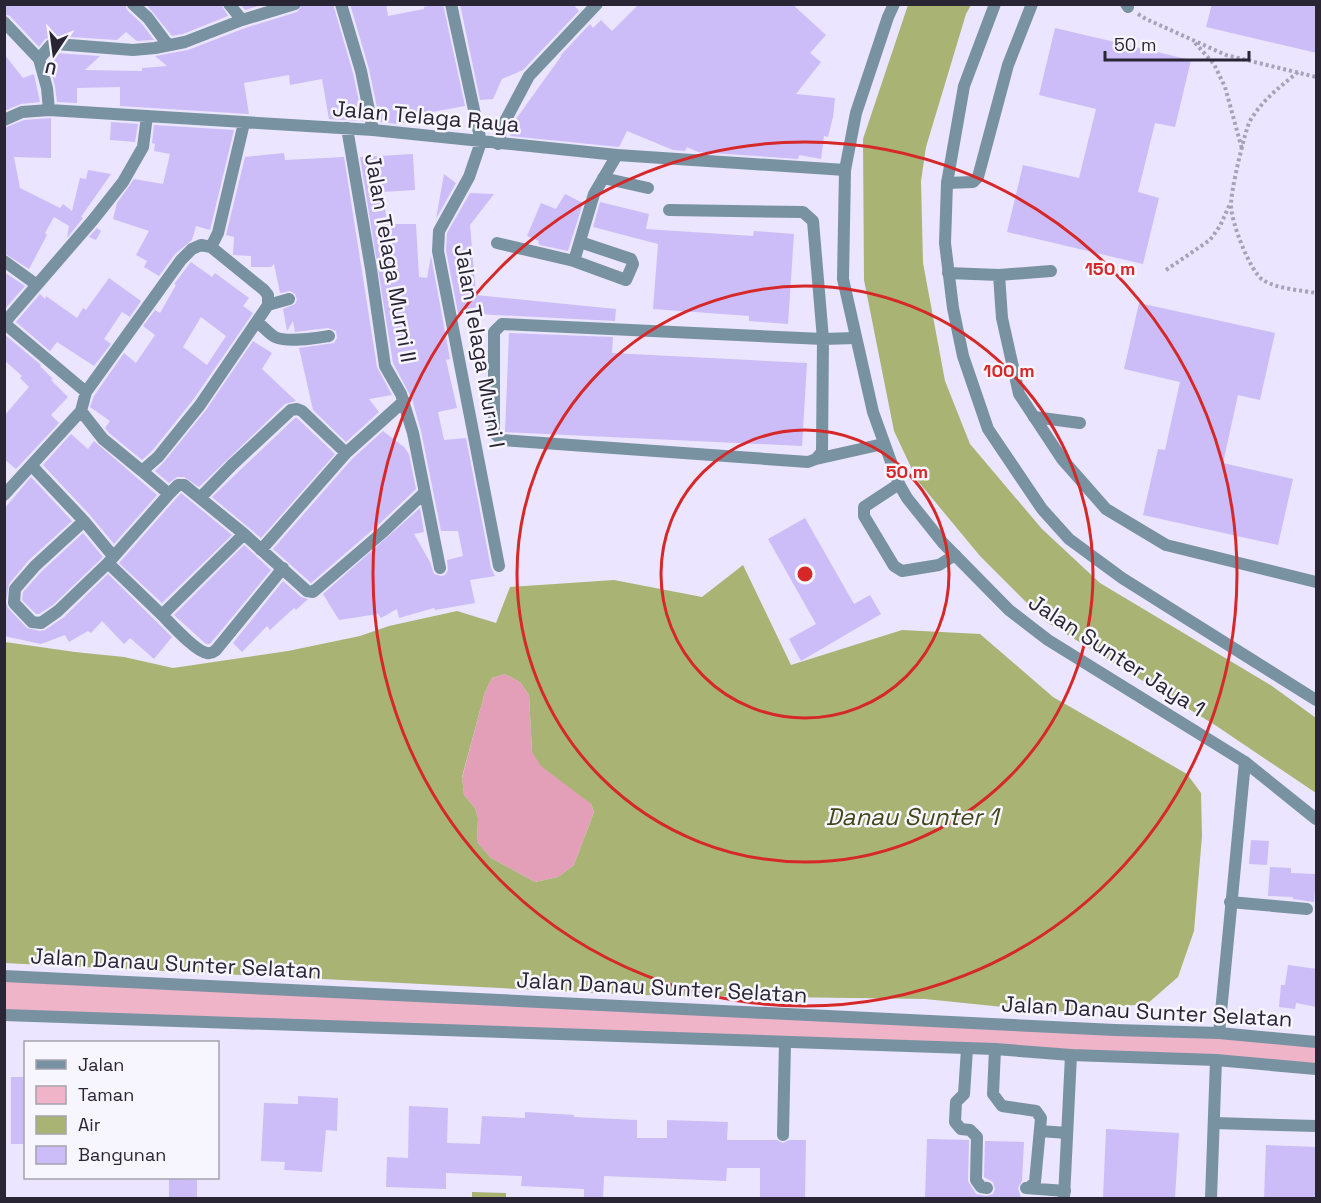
<svg xmlns="http://www.w3.org/2000/svg" width="1321" height="1203" font-family="'Space Grotesk',sans-serif">
<style>
.green{fill:#efb4c8}
.forest{fill:#e39fb7}
.water{fill:#a8b374;fill-rule:evenodd}
.building{fill:#ccbdf9;fill-rule:evenodd}
.lines{fill:none;stroke-linecap:round;stroke-linejoin:round}
.path{stroke:#a7a2b8;stroke-width:4;stroke-dasharray:3 3;stroke-linecap:butt}
.service{stroke:#7892a2;stroke-width:12}
.minor{stroke:#7892a2;stroke-width:12}
.tertiary{stroke:#7892a2;stroke-width:12}
.ring{fill:none;stroke:#d62828;stroke-width:3}
.labels{text-anchor:middle;stroke-width:5;stroke-linejoin:round;paint-order:stroke}
.street-label{font-size:22px;fill:#292534;stroke:#f7f5fe}
.water-label{font-size:24px;font-style:italic;fill:#414717;stroke:#f7f5fe}
.centre{fill:#d62828;stroke:#f7f5fe;stroke-width:3}
.ring-label{font-size:18px;text-anchor:middle;font-weight:bold;fill:#d62828;stroke:#f7f5fe;stroke-width:5;stroke-linejoin:round;paint-order:stroke}
</style>
<rect width="100%" height="100%" fill="#ebe5ff"/>
<!-- green -->
<path class="green" d="M5,976L1115,1030L1316,1045V1073L1051,1054L5,1015Z"/>
<!-- forest -->
<path class="forest" d="M505,674L520,682L529,695L532,752L591,804L594,812L574,865L558,877L535,882L491,858L477,842L478,818L475,808L464,795L462,778L485,692L492,678Z"/>
<!-- water -->
<path class="water" d="M908,5H971L966,14L926,147L921,181L923,263L945,381L970,444L1042,529L1100,583L1272,686L1316,718V793L1215,725L1045,621L980,556L917,480L894,431L864,280L863,139Z
M743,565L791,665L902,630L980,634L1053,697L1187,774L1201,793L1202,836L1194,931L1178,977L1147,1004L1052,1012L925,999L638,995L5,963V642L75,652L124,657L173,668L288,651L360,636L389,626L457,611L496,623L510,587L614,580L702,597ZM505,674L520,682L529,695L532,752L541,766L591,804L594,812L574,865L558,877L535,882L491,858L477,842L478,818L475,808L464,795L462,777L485,692L492,678Z
M472,1192L506,1193V1198H472Z"/>
<!-- building -->
<path class="building" d="M4,4H125L127,10L142,24L154,40L137,41L126,32L117,40L55,36L45,39L39,47L10,16L4,14Z
M146,4H221L228,16L183,34L172,36Z
M240,4H265L245,10Z
M303,4H333L353,73L363,121L329,119L322,79L290,85L289,75L244,83L249,114L120,106V87L77,88V103L57,102L55,86L50,68L58,64L51,58L55,53L100,56L85,70L142,71V68L167,66L155,56L188,50L245,28L297,12Z
M350,4H386L388,16L424,9V7L434,4H443L465,106L416,115L417,121L397,124L380,122L369,69Z
M460,4H573L579,11L523,70L502,79L493,99L480,100Z
M639,4H792L826,35L810,53L821,62L796,94L835,98L833,117L828,137L824,136L821,159L799,155L798,159L698,152L687,147L685,151L673,150L627,131L619,147L510,136L516,119L562,55L560,56L590,24L593,28L601,20L612,31Z
M1212,4H1317V53L1206,27Z
M1055,28L1191,60L1175,127L1155,123L1138,192L1159,198L1143,264L1007,232L1023,165L1079,178L1096,109L1039,95Z
M4,54L23,78L34,74L40,102L21,104L4,111Z
M51,118V158L14,157L20,188L60,208L58,211L63,204L72,211L80,178L86,179L88,170L111,174L81,217L83,218L67,238L69,226L54,217L45,233L47,235L29,269L4,253V128L24,120Z
M111,122L138,124L135,142L110,140Z
M154,125L234,130L210,230L196,226L192,240L175,254L159,276L144,267L147,261L136,255L149,231L113,219L117,203L134,179L163,184L170,154L154,151L155,144L152,143Z
M284,153L285,160L344,157L377,367L392,395L369,399L379,412L346,442L313,410L299,348L334,343L337,338L336,331L328,328L295,332L293,321L287,331L283,309L295,304L297,300L295,294L290,291L280,293L274,264L271,267H251V256L233,255L234,237L226,235L245,157Z
M413,154L415,190L383,192L387,224H416L419,277L427,278L431,256L450,359L446,360L457,408L438,412L444,440L466,438L491,568L495,576L470,580L475,603L435,610L434,608L399,618L397,609L381,618L378,614L339,620L323,594L420,508L424,532L414,534L430,562L434,574L441,576L445,575L448,570L447,560L463,556L458,531H441L421,431L412,399L393,363L360,157Z
M444,174L456,183L436,219Z
M470,193L494,194L470,225L476,295L616,309L615,321L458,313L446,250L447,233Z
M565,194L583,203L568,251L540,245L538,243L539,241L527,236L541,203L556,209Z
M600,202L649,214L646,229L753,236L754,231L794,234L788,324L749,321V316L653,309L658,244L593,227Z
M97,228L101,231L96,240L89,237Z
M191,262L212,277L215,273L249,298L243,306L253,313L193,400L152,451L142,460L109,433L105,428L110,421L90,407L94,396L124,353L136,363L155,335L143,326L155,310L160,313L176,285L174,284ZM201,317L226,336L207,365L183,347Z
M4,272L25,286L4,310Z
M109,278L141,301L130,317L122,312L104,339L111,344L94,366L57,342L50,351L16,322L40,294L45,299L46,296L77,318L83,308L86,310Z
M1139,303L1275,333L1260,400L1238,395L1223,463L1293,479L1278,545L1143,515L1158,449L1165,450L1180,382L1124,369Z
M509,333L613,337L612,353L807,363L802,446L505,432Z
M4,334L41,365L40,366L53,379L51,380L68,397L51,415L59,423L16,469L4,459V416L29,387L20,378L22,376L4,360Z
M253,341L272,353L262,369L296,401L285,404L199,487L184,477H177L169,483L155,471L164,462L206,410Z
M295,418H297L335,454L261,538L212,497Z
M383,431L404,447L409,454L416,489L377,526L311,583L273,549L352,459Z
M71,434L88,449L94,441L157,495L114,544L90,515L43,465Z
M31,477L72,521L29,560L9,584L6,602L8,608L27,628L40,631L45,630L64,617L108,574L172,637L154,659L130,638L124,644L102,621L91,633L88,631L69,642L65,635L41,644L4,636V509Z
M181,493L232,535L162,603L119,563Z
M805,518L854,604L870,595L881,614L801,661L789,639L816,624L768,539Z
M83,533L103,557L53,605L39,614H36L22,600L23,592L41,572Z
M244,545L271,570L210,644H206L174,615Z
M283,581L301,597L308,599L296,610L294,608L270,630L267,626L242,652L233,643Z
M1251,840L1269,841L1267,865L1249,864Z
M1270,867L1291,868V873L1316,874L1314,902L1293,899V897L1268,896Z
M1288,965L1317,969V1007L1296,1003L1295,1009L1279,1007L1281,985H1285Z
M11,1077H26V1144H11Z
M298,1096L338,1098L337,1131L326,1130L322,1172L284,1170L285,1162L261,1161L264,1103L298,1104Z
M409,1106L448,1108L447,1143L480,1144L482,1116L525,1118V1112L574,1115V1117L637,1120V1138H667V1120L728,1122L727,1140H777L783,1143L789,1140H806L805,1198H760V1168H727L726,1181L604,1176L603,1198H584V1189L521,1186L522,1176L446,1173V1189L386,1187L387,1157L408,1158Z
M1106,1129L1179,1133L1175,1198H1103Z
M927,1139L969,1140L968,1181L976,1194L986,1196L993,1194L995,1189L993,1182L984,1177L985,1141L1024,1142L1022,1181L1018,1188L1021,1198H925Z
M1266,1145L1317,1147V1198H1264Z
M169,1179L197,1180V1197H169Z"/>
<g class="lines">
<!-- path -->
<path class="path" d="M1138,14L1146,19L1226,55L1316,77
M1195,43L1214,64L1225,87L1242,149
M1298,72C1280,87 1262,100 1250,121C1245,130 1230,194 1231,206C1231,221 1250,272 1263,280C1277,289 1301,290 1316,293
M1166,270L1210,240L1220,226L1230,204"/>
<!-- service -->
<path class="service" d="M1126,4L1128,7
M498,144L503,125L529,76L597,4
M603,178L648,188
M947,183L973,182L978,177L1008,65L1032,4
M669,210L803,212L813,221L823,339L822,452L816,459L808,462L502,440L494,433V332L502,324L823,339L855,338
M497,243L574,261L594,194L617,155
M574,261L626,280L633,264L631,259L580,242
M999,275L1051,271
M1034,417L1080,423
M816,459L883,444
M899,484L864,507V516L894,566L902,571L939,565L955,555
M1230,902L1307,909
M967,1049L964,1094L956,1102L955,1122L961,1129L970,1130L977,1137L976,1180L981,1187L987,1188
M995,1049L993,1094L1002,1106L1036,1111L1041,1118L1035,1182L1029,1188
M1214,1123L1316,1126
M1040,1131L1067,1133
M783,1135L785,1042
M1026,1188L1065,1191"/>
<!-- minor -->
<path class="minor" d="M133,4L148,18L168,45
M229,4L242,20
M341,4L361,71L373,130
M451,4L481,142L469,177L439,231L438,251L499,566
M4,22L39,59L47,88L49,110
M39,59L51,45L56,44L133,50L155,48L185,42L242,20L295,4
M4,120L22,112L49,110L373,130L617,155L845,170
M347,128L371,269L385,366L401,394L413,433L440,568
M4,261L37,285
M948,273L999,275L1002,318L1019,394L1062,459L1106,509L1166,545L1316,582
M268,305L289,299
M257,322C263,326 269,334 275,337C287,343 316,338 329,336
M4,323L86,392L81,411L103,439L142,471L158,457L200,405L268,305V295L264,290L211,247L218,233L244,123
M4,323L93,220L123,182L143,147L147,116
M86,392L181,260L192,249L201,245L211,247
M32,466L84,521
M142,471L169,494L178,485H184L244,534L307,591L313,592L383,532L424,493
M4,495L81,411
M200,498L232,465L291,410L297,409L302,411L346,453
M261,550L346,453L404,401
M113,556L84,521L35,566L15,589L14,603L32,622L41,623L58,611L108,563L162,615L244,534
M108,563L169,494
M162,615C171,624 196,652 207,653C212,654 213,652 216,650L283,568
M1219,1033L1245,762
M1064,1198L1071,1055
M1211,1198L1216,1060"/>
<!-- tertiary -->
<path class="tertiary" d="M894,4L888,17L856,113L845,170L843,279L873,412L899,484L907,498L943,543L1009,610L1048,640L1245,762L1316,819
M995,4L964,86L947,183L945,243L953,308L963,356L988,429L1042,509L1069,539L1122,578L1316,700
M4,976L1115,1030L1219,1033L1316,1042
M4,1015L995,1049L1071,1055L1216,1060L1316,1069"/>
</g>
<!-- distance rings -->
<g class="ring">
<circle cx="805" cy="574" r="144"/>
<circle cx="805" cy="574" r="288"/>
<circle cx="805" cy="574" r="432"/>
</g>
<g class="labels">
<!-- street labels -->
<g class="street-label">
<text transform="translate(426 116) rotate(5)" y="8">Jalan Telaga Raya</text>
<text transform="translate(391 258) rotate(80)" y="8">Jalan Telaga Murni II</text>
<text transform="translate(480 346) rotate(80)" y="8">Jalan Telaga Murni I</text>
<text transform="translate(1117 655) rotate(33)" y="8">Jalan Sunter Jaya 1</text>
<text transform="translate(176 963) rotate(3)" y="8">Jalan Danau Sunter Selatan</text>
<text transform="translate(662 987) rotate(3)" y="8">Jalan Danau Sunter Selatan</text>
<text transform="translate(1147 1011) rotate(3)" y="8">Jalan Danau Sunter Selatan</text>
</g>
<!-- water labels -->
<g class="water-label">
<text x="912" y="825">Danau Sunter 1</text>
</g>
</g>
<circle cx="805" cy="574" r="9" class="centre"/>
<g class="ring-label">
<text x="1110" y="275">150 m</text>
<text x="1009" y="377">100 m</text>
<text x="907" y="478">50 m</text>
</g>
<!-- border -->
<rect width="1321" height="1203" fill="none" stroke="#292534" stroke-width="12"/>
<!-- legend -->
<rect x="24" y="1041" width="195" height="138" fill="#f7f5fe" stroke="#a5a2ad" stroke-width="1.5"/>
<rect x="36" y="1060" width="30" height="9" fill="#7892a2" stroke="#a5a2ad" stroke-width="1.5"/>
<text x="78" y="1071" font-size="18" fill="#292534">Jalan</text>
<rect x="36" y="1086" width="30" height="18" fill="#efb4c8" stroke="#a5a2ad" stroke-width="1.5"/>
<text x="78" y="1101" font-size="18" fill="#292534">Taman</text>
<rect x="36" y="1116" width="30" height="18" fill="#a8b374" stroke="#a5a2ad" stroke-width="1.5"/>
<text x="78" y="1131" font-size="18" fill="#292534">Air</text>
<rect x="36" y="1146" width="30" height="18" fill="#ccbdf9" stroke="#a5a2ad" stroke-width="1.5"/>
<text x="78" y="1161" font-size="18" fill="#292534">Bangunan</text>
<!-- north arrow -->
<g transform="translate(54 54) rotate(193)" stroke="#f7f5fe" stroke-width="4.5" paint-order="stroke">
<path d="M0-4.5L10 22L0 15L-10 22Z" fill="#292534"/>
<text y="-9" font-size="16" font-weight="bold" text-anchor="middle" fill="#292534">U</text>
</g>
<!-- scale -->
<path d="M1105 51v9h144v-9" fill="none" stroke="#292534" stroke-width="3"/>
<text x="1114" y="51" font-size="18" fill="#292534" stroke="#f7f5fe" stroke-width="4.5" paint-order="stroke">50 m</text>
</svg>
